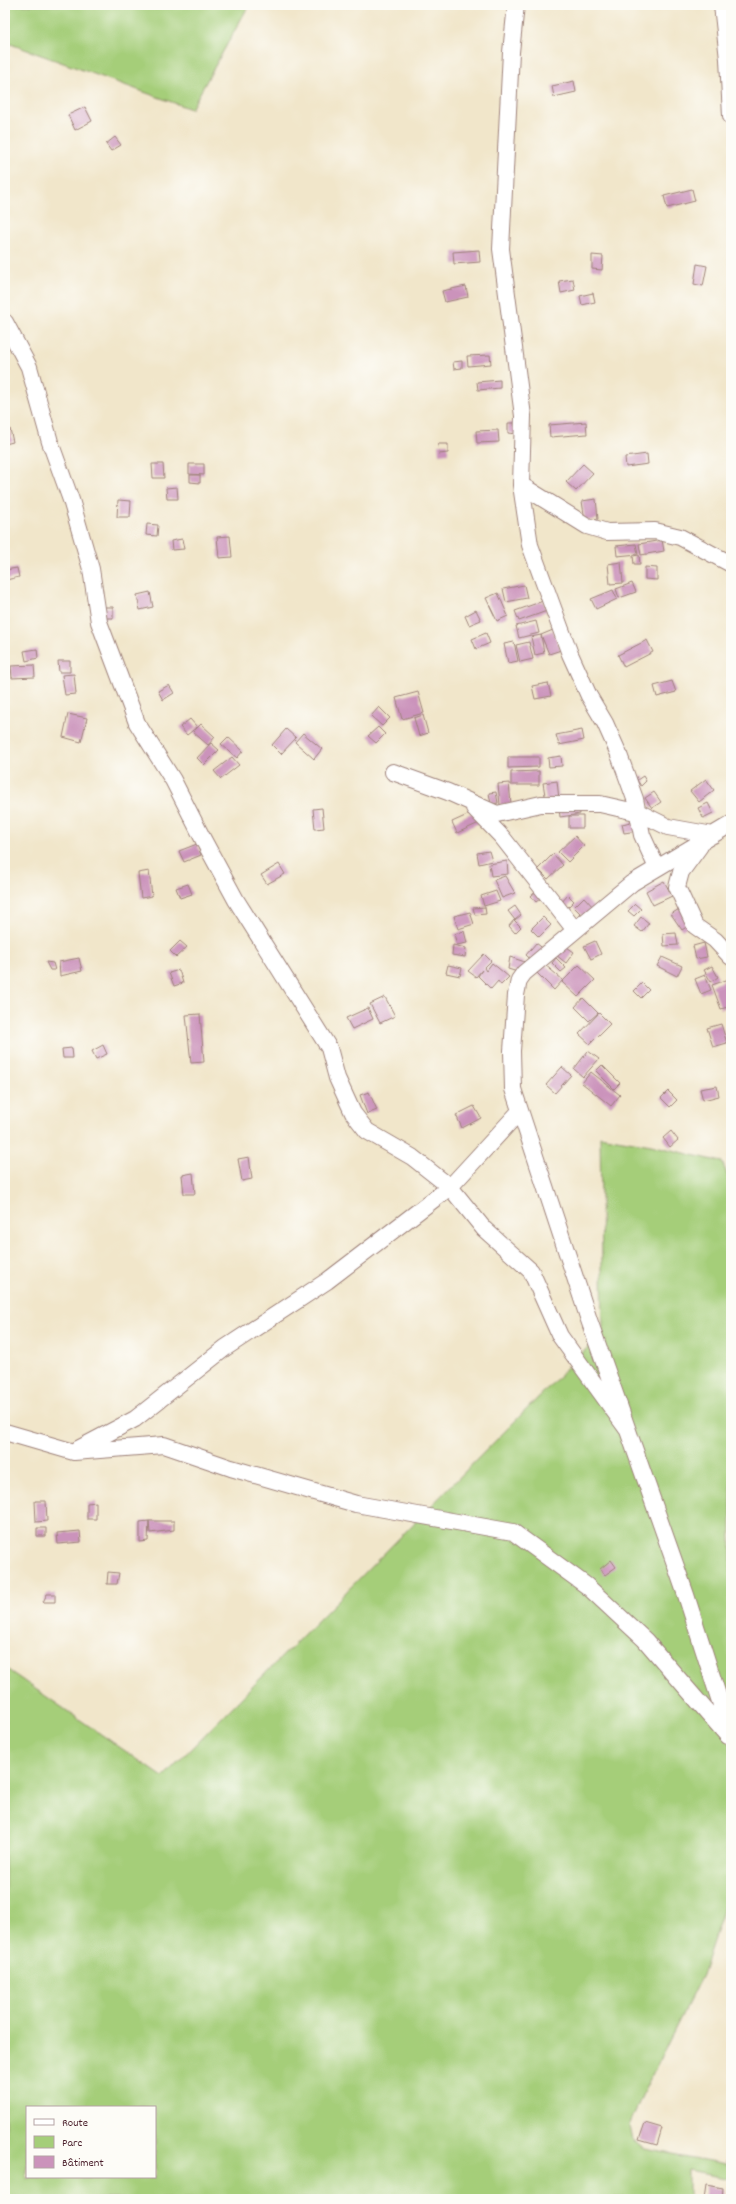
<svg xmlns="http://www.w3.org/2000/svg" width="736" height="2204" font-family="Dekko,sans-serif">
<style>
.green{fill:#a5ce79;stroke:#787652;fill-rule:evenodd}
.building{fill:#cb93bb}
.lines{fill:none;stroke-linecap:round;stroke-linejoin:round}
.minor-casing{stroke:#9e827a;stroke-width:18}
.minor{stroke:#fff;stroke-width:16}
</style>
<rect width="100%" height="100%" fill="#fdfcf7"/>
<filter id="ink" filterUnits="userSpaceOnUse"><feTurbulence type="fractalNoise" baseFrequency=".025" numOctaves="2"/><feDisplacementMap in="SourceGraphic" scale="8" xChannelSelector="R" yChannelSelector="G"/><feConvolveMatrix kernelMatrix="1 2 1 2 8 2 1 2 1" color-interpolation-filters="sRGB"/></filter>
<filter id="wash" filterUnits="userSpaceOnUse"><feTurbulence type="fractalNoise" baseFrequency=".012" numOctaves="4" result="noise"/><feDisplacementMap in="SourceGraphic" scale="16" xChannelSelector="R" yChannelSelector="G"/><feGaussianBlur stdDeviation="0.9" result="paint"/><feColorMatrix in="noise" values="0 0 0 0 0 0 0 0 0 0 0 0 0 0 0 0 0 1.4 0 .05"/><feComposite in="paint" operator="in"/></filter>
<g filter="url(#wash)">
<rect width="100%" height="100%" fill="#f1e6ca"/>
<!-- green -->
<path class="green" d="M5,5H249L191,109L5,42Z
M600,1136L651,1145L722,1162L731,1184V1886L702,1975L644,2091L629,2126L632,2141L645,2149L731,2165V2179L689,2171V2199H5V1668L163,1777L603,1332ZM27,2107H155V2177H27Z"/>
<g id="blocks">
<!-- building -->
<path class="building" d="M574,81L576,92L554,97L552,86Z
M85,107L92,121L75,130L68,115Z
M115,137L121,145L111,151L106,144Z
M692,189L695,201L667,208L664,196Z
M479,250L480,262L454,264L453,252Z
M592,255L603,256L602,270L592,269Z
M697,264L707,266L703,286L694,284Z
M573,279L575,290L561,293L559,281Z
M466,286L468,297L445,302L442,291Z
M593,293L595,302L582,305L580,296Z
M490,355L491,364L468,366L467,356Z
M462,361V368L454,369L453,362Z
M500,380V388L478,390L477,382Z
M586,422L587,434L550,437L549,425Z
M508,423H517V434L508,433Z
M10,429L13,442L5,444V430Z
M498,430L499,442L477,443L476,431Z
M438,444H448V453L439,454Z
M647,454L648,464L626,467L625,457Z
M152,464H163L164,478H153Z
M189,464H204V475L189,474Z
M583,464L593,473L576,491L566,482Z
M190,475H200V483L190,482Z
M177,487L178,499H167L166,488Z
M596,499L598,519L585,521L582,501Z
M118,500L131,501L130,517H117Z
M147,524L158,525L157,536L146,535Z
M230,536L232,557L219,558L217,537Z
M182,539L184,549L172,550L171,541Z
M662,540L664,551L641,555L639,544Z
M636,544L638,554L617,556L616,546Z
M639,555L640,564H634L633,556Z
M621,562L623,583L610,584L608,564Z
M645,567L657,568V580L645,579Z
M17,568L19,577L6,580L5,570Z
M632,583L636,592L619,598L616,589Z
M524,585L527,598L506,602L503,589Z
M613,590L617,599L596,609L591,599Z
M150,592L153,607L140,610L137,595Z
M498,593L508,616L497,621L486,598Z
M543,601L547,611L519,621L515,611Z
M103,607H113V618H103Z
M476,610L481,620L469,625L465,616Z
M536,621L539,633L519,638L516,626Z
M553,630L561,650L549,654L541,635Z
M486,633L490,643L476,649L472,639Z
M541,635L544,653L535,655L531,637Z
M647,640L653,652L624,667L618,655Z
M514,642L518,661L508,663L504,644Z
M529,642L533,659L520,662L516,645Z
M37,649L38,658L26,661L24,651Z
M58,661H70V672H59Z
M34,665L35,677L12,678L11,666Z
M74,674L76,694L65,695L62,675Z
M672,681L676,692L657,697L654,686Z
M548,683L551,696L535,699L532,686Z
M169,685L174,693L163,700L158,691Z
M418,692L424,713L402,719L396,698Z
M379,707L390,718L382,726L371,716Z
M68,714L87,718L81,742L63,737Z
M423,715L428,733L419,736L414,718Z
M190,719L197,727L187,735L180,727Z
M201,724L215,737L208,745L193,732Z
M378,727L385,734L376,743L368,736Z
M286,729L296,738L281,754L272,745Z
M582,730L584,740L559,745L556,735Z
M303,733L322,749L314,759L295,742Z
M228,737L243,751L237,758L221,744Z
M211,743L219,750L204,765L197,758Z
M561,756L562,766L549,767L548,758Z
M232,757L239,765L221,779L214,771Z
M508,757H539V767L508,768Z
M539,771V785H511V772Z
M643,776L646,781L641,786L637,780Z
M706,779L714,790L699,802L690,791Z
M557,781L559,799L546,801L543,783Z
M509,783L511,804L500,805L498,784Z
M496,792L498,803L491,804L489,793Z
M654,792L661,802L652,808L645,798Z
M708,803L713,813L703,818L698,808Z
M579,805L580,814L560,817L559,808Z
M322,808L324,828L315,829L313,809Z
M474,812L479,823L457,833L452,822Z
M569,816H583V828H569Z
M635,821L637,831L624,833L622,824Z
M575,836L584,846L568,862L558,852Z
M197,844L201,855L184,862L179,851Z
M489,851L492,861L479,864L477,853Z
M553,854L563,865L548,879L538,869Z
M507,861L508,874L491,876L489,864Z
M279,864L285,874L267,884L261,875Z
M149,871L152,896L141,898L138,873Z
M505,876L515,893L502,898L494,880Z
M664,881L672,896L653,905L646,891Z
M188,884L192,894L180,898L176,888Z
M540,888L545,895L536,902L531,896Z
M496,891L500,901L484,906L481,896Z
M568,895L574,901L567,908L561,903Z
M584,897L594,908L584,917L574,907Z
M635,904L641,909L634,916L628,911Z
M515,906L521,915L515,920L508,911Z
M485,907L486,914L475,915L473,908Z
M681,908L691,924L682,930L671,914Z
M470,912L474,924L458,929L454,916Z
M543,917L551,925L539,937L531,929Z
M641,917L649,923L642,932L634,926Z
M514,920L521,927L515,933L509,926Z
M464,931L467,943L457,945L454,934Z
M676,933L678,945L664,946L663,934Z
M180,941L187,947L176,957L170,951Z
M595,941L601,954L591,959L584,946Z
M536,943L545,950L534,962L526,955Z
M704,943L707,957L696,959L693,946Z
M453,945L466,948L465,957L452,955Z
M564,945L574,952L566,963L556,955Z
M484,954L491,961L484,968L486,971L492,963L509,977L501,985L498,981L491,989L478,976L482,970L476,977L468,971Z
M510,957L525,962L521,973L508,969Z
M662,957L682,966L677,976L657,966Z
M79,958L82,971L60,976L59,962Z
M556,958L566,968L561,972L552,963Z
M46,962L53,963L55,970H50Z
M544,964L563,980L554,990L537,973Z
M448,965L462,968L460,976L446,973Z
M579,965L595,980L578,997L562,982Z
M712,966L718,977L711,982L704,970Z
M179,970L183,983L174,986L169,973Z
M705,975L711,990L701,994L695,979Z
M729,979L731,1006L721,1009L712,985Z
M642,983L649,990L641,998L634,991Z
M385,997L395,1016L380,1023L370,1004Z
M583,998L598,1013L589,1021L575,1007Z
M368,1008L373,1019L352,1029L346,1018Z
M599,1013L610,1024L590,1044L579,1034Z
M200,1014L204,1062L191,1063L186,1015Z
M721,1024L727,1043L713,1047L707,1028Z
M103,1045L107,1054L96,1059L92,1051Z
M72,1048L73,1058H63L62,1049Z
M588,1051L599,1059L583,1077L574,1069Z
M602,1065L620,1083L614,1089L596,1071Z
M562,1067L571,1075L555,1093L546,1085Z
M591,1072L620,1095L611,1106L582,1083Z
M717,1086L719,1096L703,1100L700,1089Z
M668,1091L677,1100L670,1107L661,1098Z
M369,1092L377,1110L367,1114L360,1095Z
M474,1106L481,1118L462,1128L456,1115Z
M671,1131L678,1140L670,1147L663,1138Z
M249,1157L252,1179L242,1181L238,1159Z
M193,1173L195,1194H184L182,1175Z
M35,1501H46L47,1521L36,1522Z
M96,1502V1519H87V1503Z
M149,1521H174V1530L150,1533Z
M149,1521L148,1541L140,1542V1522Z
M37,1528H46V1536H37Z
M80,1531L81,1542L58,1544L57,1533Z
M611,1560L616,1567L605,1575L600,1569Z
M108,1572L119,1573L117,1584H107Z
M47,1594H55V1602H43Z
M645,2123L662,2128L657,2145L639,2140Z
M730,2142H731V2162L727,2161Z
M706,2185L723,2188L722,2199H704Z"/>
</g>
</g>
<g filter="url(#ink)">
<use href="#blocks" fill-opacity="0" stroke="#9e827a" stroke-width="1"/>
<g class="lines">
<defs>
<path id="minor" d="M516,5L511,52L501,249L523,416L521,485L530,545L570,654L589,696L605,723L618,752L635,799L642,835L657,868
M722,5L728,59L731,116
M5,322L29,367L50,442L71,500L91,569L99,622L137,723L173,780L204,841L236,900L329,1048L337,1078L353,1113L367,1131L412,1157L450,1187L484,1229L531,1271L560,1336L627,1429
M521,485L587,526L607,532L655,531L680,537L731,564
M393,772L448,792L497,814L541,804H600L640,813L668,827L713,835
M474,808L502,837L575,930
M731,824L632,883L524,973L519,980L516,995L512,1051L513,1089L589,1320L686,1595L731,1736
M700,846L681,872L677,887L695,926L715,940L731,957
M5,1432L74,1452L164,1445L231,1468L356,1504L513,1532L587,1586L645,1640L728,1736
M78,1449L135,1419L225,1348L327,1281L450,1187L520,1111"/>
</defs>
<!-- minor casing -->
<use href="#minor" class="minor-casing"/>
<!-- minor -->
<use href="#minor" class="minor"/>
</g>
</g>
<!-- margin -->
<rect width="736" height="2204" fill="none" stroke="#fdfcf7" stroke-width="20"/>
<!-- legend -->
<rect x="26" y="2106" width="130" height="72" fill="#fdfcf7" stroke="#b5a4a5"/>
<rect x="34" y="2119" width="20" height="6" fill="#ffffff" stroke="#b5a4a5"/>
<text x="62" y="2126" font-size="12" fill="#4a1f2b">Route</text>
<rect x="34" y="2136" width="20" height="12" fill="#a5ce79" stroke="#b5a4a5"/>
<text x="62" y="2146" font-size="12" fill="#4a1f2b">Parc</text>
<rect x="34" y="2156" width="20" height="12" fill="#cb93bb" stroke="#b5a4a5"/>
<text x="62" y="2166" font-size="12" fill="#4a1f2b">Bâtiment</text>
</svg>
